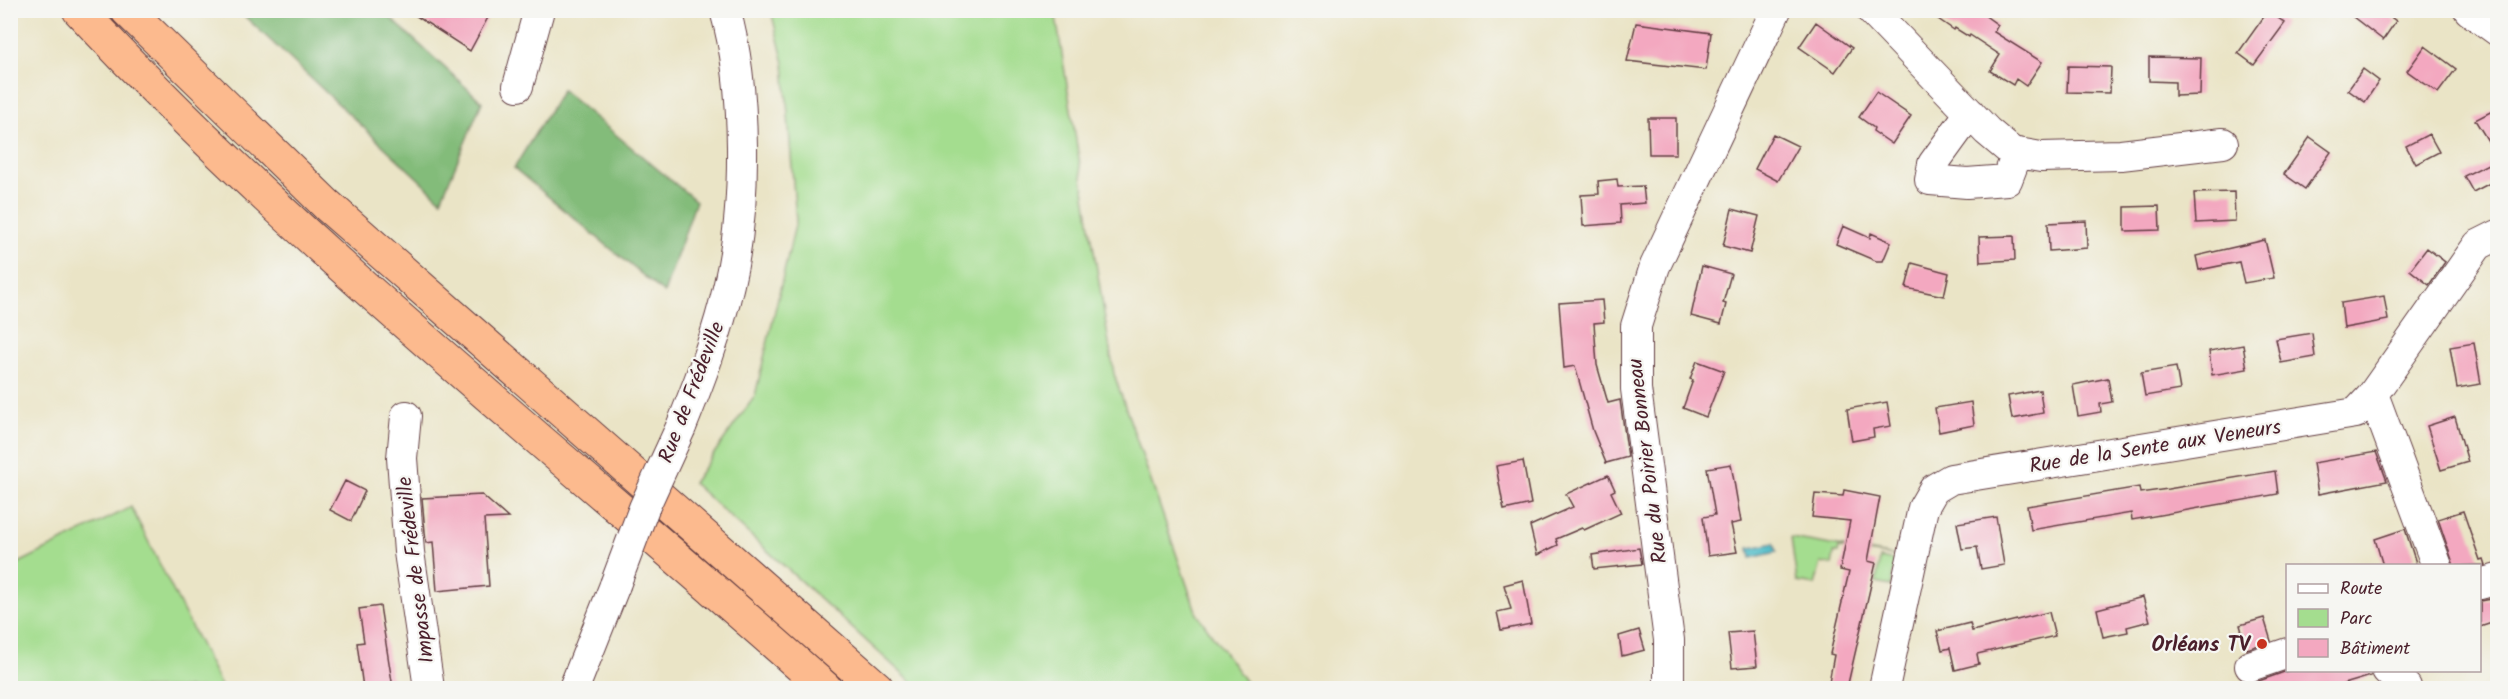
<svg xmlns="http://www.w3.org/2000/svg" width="2508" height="699" font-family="Kalam,sans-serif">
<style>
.green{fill:#a4dd8f;stroke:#777e5d;stroke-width:1.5}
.forest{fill:#83bc7a;stroke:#666e52;stroke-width:1.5}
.water{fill:#4dbbc7;stroke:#4c6d79;stroke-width:1.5}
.building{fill:#f3a8c0}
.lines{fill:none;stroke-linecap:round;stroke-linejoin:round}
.minor-casing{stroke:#623d42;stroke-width:32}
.highway-casing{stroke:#623d42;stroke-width:35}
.minor{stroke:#fff;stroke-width:30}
.highway{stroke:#fcba8e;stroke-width:33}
.minor-bridge-casing{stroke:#623d42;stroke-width:32;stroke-linecap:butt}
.minor-bridge{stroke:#fff;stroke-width:30}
.poi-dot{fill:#c8321e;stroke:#f6f6f2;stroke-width:2}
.labels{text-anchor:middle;stroke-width:4.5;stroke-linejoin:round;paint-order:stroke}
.street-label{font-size:21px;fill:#4a1f2b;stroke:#f6f6f2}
.poi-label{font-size:21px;font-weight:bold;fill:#4a1f2b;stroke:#f6f6f2;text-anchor:end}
</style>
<rect width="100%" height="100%" fill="#f6f6f2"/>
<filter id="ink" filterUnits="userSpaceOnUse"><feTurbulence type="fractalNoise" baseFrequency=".0167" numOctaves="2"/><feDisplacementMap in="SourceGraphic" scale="12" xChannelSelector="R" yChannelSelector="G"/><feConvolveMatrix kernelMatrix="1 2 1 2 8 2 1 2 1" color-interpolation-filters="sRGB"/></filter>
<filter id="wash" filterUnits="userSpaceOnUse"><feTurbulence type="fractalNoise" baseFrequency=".008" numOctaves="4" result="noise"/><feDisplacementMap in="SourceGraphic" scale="24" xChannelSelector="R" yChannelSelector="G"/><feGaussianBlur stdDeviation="1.35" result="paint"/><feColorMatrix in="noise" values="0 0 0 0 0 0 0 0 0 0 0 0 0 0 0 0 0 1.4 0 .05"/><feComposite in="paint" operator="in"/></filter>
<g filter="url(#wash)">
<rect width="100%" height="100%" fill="#eae4c6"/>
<!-- green -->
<path class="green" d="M771,11H1055L1114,374L1197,614L1250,688H918L693,483L755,396L796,221L784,63Z
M131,507L222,688H11V567Z
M1791,538L1895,556L1839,548L1838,553H1834L1832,565L1821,563L1815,585L1797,582Z
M1880,558L1895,561L1891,586L1876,583Z"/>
<!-- forest -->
<path class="forest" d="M239,11H383L482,102L441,200Z
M562,90L696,201L664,293L514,168Z"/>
<!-- water -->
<path class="water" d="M1774,543L1777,552L1751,558L1749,548Z"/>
<g id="blocks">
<!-- building -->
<path class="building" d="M407,10H492L470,51Z
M1925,10H1977L1998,25L1994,32L2042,62L2026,86L2016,79L2013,85L1990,71L2000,55L1970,35L1969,37L1955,28L1954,30Z
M2344,10H2381L2396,21L2383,40Z
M2268,11L2285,23L2254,65L2238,53Z
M1816,22L1852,48L1835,72L1799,47Z
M1636,23L1711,33L1706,70L1627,61Z
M2425,46L2456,69L2438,93L2407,71Z
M2149,57L2201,58L2200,95L2175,96V82L2149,81Z
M2068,66L2111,67L2110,93L2067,92Z
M2363,69L2379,81L2365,102L2348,90Z
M1876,92L1911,116L1892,144L1873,131L1874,128L1859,117Z
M2498,108V157L2475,120Z
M1648,118H1676V154H1649Z
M1773,134L1798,146L1778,181L1755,169Z
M2429,134L2439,152L2416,164L2406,146Z
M2310,137L2331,152L2305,189L2284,174Z
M2498,159V179L2473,192L2464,176Z
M1617,179L1618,187L1643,186L1645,203L1620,205L1621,223L1583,226L1581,195L1599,194L1598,181Z
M2234,192L2235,221L2196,223L2194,193Z
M2159,206L2160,230L2125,231V207Z
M1732,209L1759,216L1750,253L1723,246Z
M2086,221L2087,248L2049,251L2048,223Z
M1843,226L1870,238L1871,233L1891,242L1883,261H1876L1836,244Z
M2014,236L2015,260L1980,262L1979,237Z
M2265,240L2274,278L2244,283L2239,262L2199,270L2196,256Z
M2427,248L2445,262L2429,285L2410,270Z
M1912,263L1949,273L1944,296L1906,288Z
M1702,266L1731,274L1723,303L1726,304L1721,324L1691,316Z
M2384,296L2388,320L2344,328L2341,303Z
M1602,300L1604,322L1594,323L1597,365L1608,403L1620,400L1628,457L1606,463L1593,431L1575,366L1564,368L1559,303Z
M2312,333L2315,357L2281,363L2276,339Z
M2474,343L2481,384L2457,388L2450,347Z
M2243,345L2247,369L2212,375L2209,351Z
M1697,361L1724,371L1706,417L1683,408L1693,380L1690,379Z
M2176,367L2180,390L2145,396L2141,373Z
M2108,378L2112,402L2100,404L2101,412L2078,416L2073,385Z
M2040,390L2043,413L2012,419L2008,396Z
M1887,402L1891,426L1873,429L1874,437L1852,441L1847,409Z
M1971,402L1974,425L1939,432L1935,408Z
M2455,417L2468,462L2441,470L2427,426Z
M2376,452L2387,481L2318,494L2313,463Z
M1523,461L1531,504L1504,510L1496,466Z
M1731,464L1741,522L1731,524L1737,552L1708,556L1703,517L1715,515L1707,468Z
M2275,471L2278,494L2132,520L2131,513L2031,530L2027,506L2139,487L2140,493L2168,489Z
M1608,475L1615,490L1611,492L1621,513L1584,530L1582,528L1556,539L1558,545L1537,555L1530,526L1573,507L1566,494Z
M345,481L365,491L351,521L330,510Z
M1844,490L1880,497L1868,561L1876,563L1847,688H1828L1834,655L1830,654L1849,572L1840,570L1850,521L1812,517L1815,494L1843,496Z
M482,495L508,518L484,519L489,586L437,591L433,542L426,543L422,498Z
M2463,511L2480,560L2483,559L2485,565L2454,566L2438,519Z
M1996,517L2004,565L1981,569L1977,547L1962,549L1957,523Z
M2405,529L2417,566H2383L2375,539Z
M1639,548L1642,564L1594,569L1592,555Z
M1523,580L1531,624L1501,630L1497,612L1511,609L1504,585Z
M2143,597L2150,621L2127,627L2128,632L2103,637L2097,609Z
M2496,598L2498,621L2480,627V601Z
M380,606L393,688H363L357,643L364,642L359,609Z
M2049,612L2055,636L1977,654L1979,664L1955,670L1950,648L1942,650L1937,631L1970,623L1972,631Z
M2264,618L2271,641L2247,649L2240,625Z
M1639,630L1645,650L1622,656L1619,636Z
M1753,631L1757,666L1732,668L1728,633Z
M2290,670H2370L2371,676L2331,688H2258L2256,682Z"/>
</g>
</g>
<g filter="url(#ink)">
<use href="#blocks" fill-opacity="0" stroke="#623d42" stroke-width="1.5"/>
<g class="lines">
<defs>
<path id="minor" d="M1871,10L1987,131L2012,152L2041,157L2121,155L2223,143
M2469,10L2498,31
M518,86L539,10
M1970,113L1933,164L1930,180L1967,183L2007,180L2017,154
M2371,397L2376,402L2437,566
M406,416L402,458L409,552L429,688
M681,427C700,380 718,333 729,284C747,207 747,86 725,10
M2480,584L2498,579
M2250,666L2288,653
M2387,670L2406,687
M574,688L615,585
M1669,688V640L1636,389V326L1655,266L1776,10
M1884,688L1923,508L1934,489L1951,479L2356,413L2371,397L2478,245L2498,235"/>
<path id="highway" d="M79,10C309,257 575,464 825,688
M127,10L327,205L877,688"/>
</defs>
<!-- minor casing -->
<use href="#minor" class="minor-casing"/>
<!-- highway casing -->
<use href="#highway" class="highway-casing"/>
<!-- minor -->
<use href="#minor" class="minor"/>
<!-- highway -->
<use href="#highway" class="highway"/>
<defs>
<path id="minor-bridge" d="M615,585L644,508L681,427"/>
</defs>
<!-- minor-bridge casing -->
<use href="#minor-bridge" class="minor-bridge-casing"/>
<!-- minor-bridge -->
<use href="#minor-bridge" class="minor-bridge"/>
</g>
</g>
<!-- markers -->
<circle class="poi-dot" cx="2262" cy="644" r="6"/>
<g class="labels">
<!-- street labels -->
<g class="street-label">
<text transform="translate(691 392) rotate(-69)" y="7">Rue de Frédeville</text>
<text transform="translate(2155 446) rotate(-9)" y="7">Rue de la Sente aux Veneurs</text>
<text transform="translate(1647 461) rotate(-97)" y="7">Rue du Poirier Bonneau</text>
<text transform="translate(415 570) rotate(-97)" y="7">Impasse de Frédeville</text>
</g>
<!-- poi labels -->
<g class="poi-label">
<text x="2250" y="651">Orléans TV</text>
</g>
</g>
<!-- margin -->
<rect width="2508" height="699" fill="none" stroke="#f6f6f2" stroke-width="36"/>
<!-- legend -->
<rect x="2286" y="564" width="195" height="108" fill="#f6f6f2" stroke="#b1a0a2" stroke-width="1.5"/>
<rect x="2298" y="584" width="30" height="9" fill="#ffffff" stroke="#b1a0a2" stroke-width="1.5"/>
<text x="2340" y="594" font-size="18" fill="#4a1f2b">Route</text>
<rect x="2298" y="609" width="30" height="18" fill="#a4dd8f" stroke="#b1a0a2" stroke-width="1.5"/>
<text x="2340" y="624" font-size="18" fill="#4a1f2b">Parc</text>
<rect x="2298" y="639" width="30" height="18" fill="#f3a8c0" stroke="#b1a0a2" stroke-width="1.5"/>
<text x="2340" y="654" font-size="18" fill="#4a1f2b">Bâtiment</text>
</svg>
